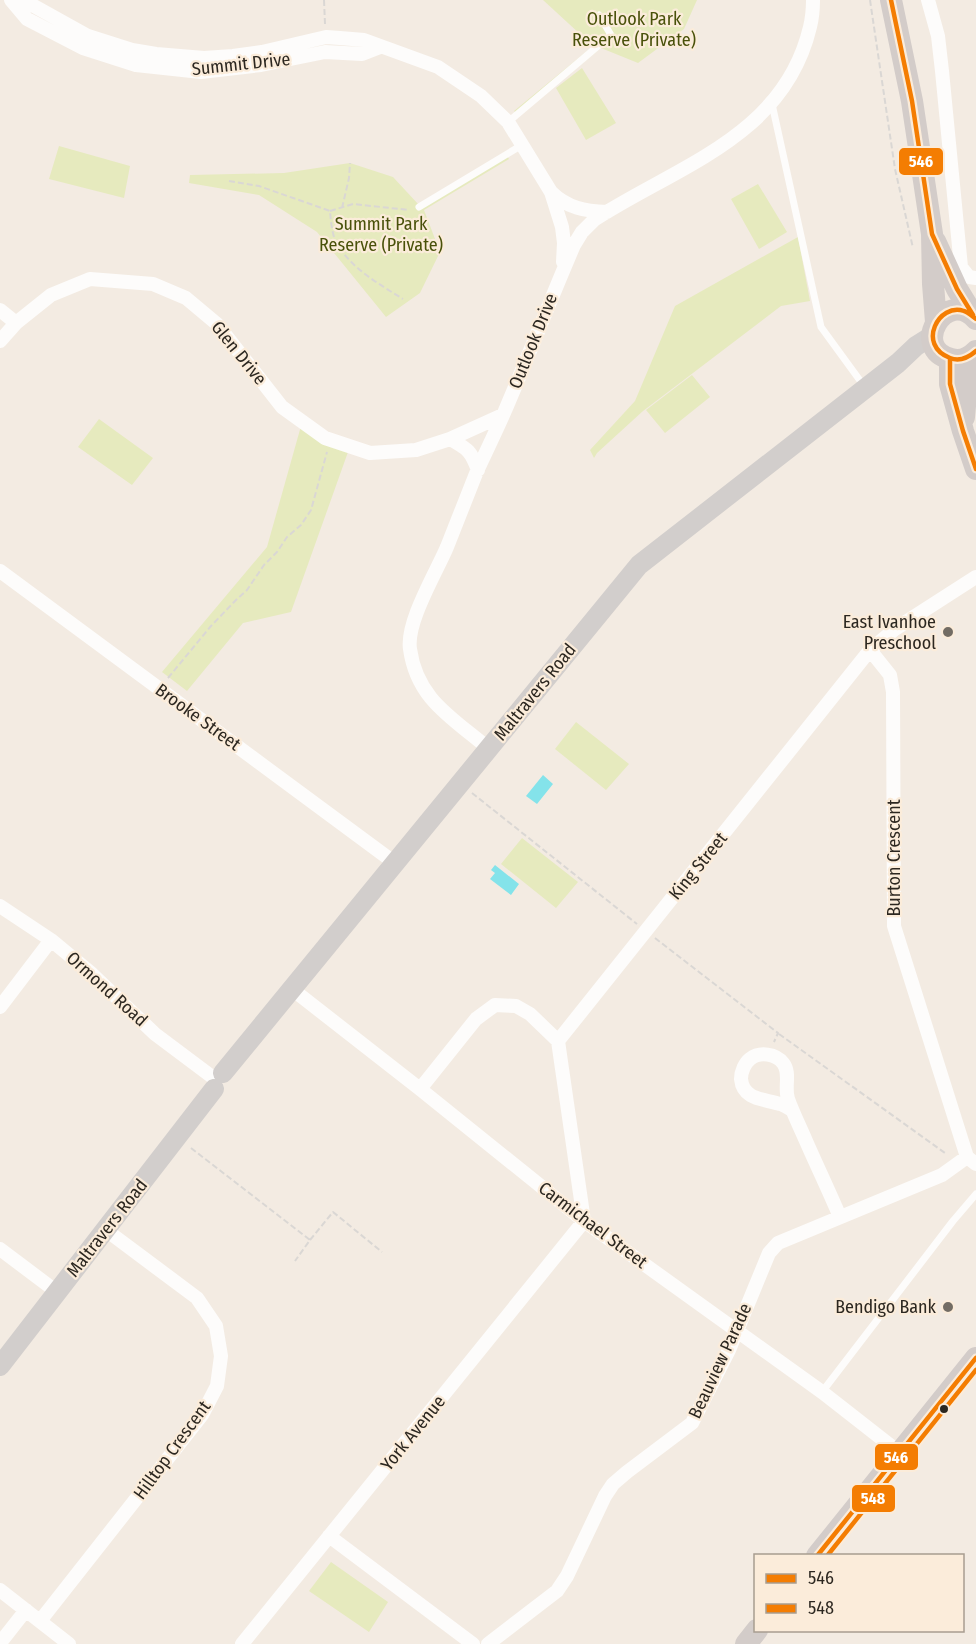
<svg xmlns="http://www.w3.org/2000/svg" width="976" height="1644" font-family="'Fira Sans Condensed',sans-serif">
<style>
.green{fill:#e6eabe}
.water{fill:#84e3ea}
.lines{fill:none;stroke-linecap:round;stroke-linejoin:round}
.path{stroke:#dad7d4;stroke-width:2;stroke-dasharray:6 3;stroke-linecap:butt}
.lane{stroke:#fdfcfb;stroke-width:7}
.street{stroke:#fdfcfb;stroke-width:14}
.secondary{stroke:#d2cecc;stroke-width:20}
.primary{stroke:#d3ccc9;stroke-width:22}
.bus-1-casing{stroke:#fbecda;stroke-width:9}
.bus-2-casing{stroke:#fbecda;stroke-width:9}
.bus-1{stroke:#f47d02;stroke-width:4.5}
.bus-2{stroke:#f47d02;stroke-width:4.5}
.poi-dot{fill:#726c64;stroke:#fbecda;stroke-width:2}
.bus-dot{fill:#2c2720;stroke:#fbecda;stroke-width:2}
.labels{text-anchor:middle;stroke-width:4.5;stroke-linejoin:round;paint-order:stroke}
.park-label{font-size:18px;fill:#49510a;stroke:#fbecda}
.street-label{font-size:18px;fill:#2c2720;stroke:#fbecda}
.poi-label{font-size:18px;fill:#2c2720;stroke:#fbecda;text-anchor:end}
.line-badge{stroke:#fbecda;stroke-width:2}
.badge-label{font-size:16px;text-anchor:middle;font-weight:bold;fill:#fff}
</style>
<rect width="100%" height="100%" fill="#f3ebe2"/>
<!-- green -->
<path class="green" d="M543,0H697L684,29L638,63L601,48L519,116L514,111L593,46Z
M582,68L616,123L586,140L556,88Z
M59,146L130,166L124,198L49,179Z
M505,153L509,159L424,210L440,252L420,293L386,317L317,232L259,195L189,183L190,175L284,173L350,163L393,177L419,205Z
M758,184L787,232L759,249L731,199Z
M798,237L810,301L781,306L643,411L597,453L594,458L590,450L635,401L675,306Z
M692,375L710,397L665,433L646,410Z
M99,419L153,458L132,485L78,447Z
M301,426L348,452L291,612L243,623L187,691L162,672L267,547Z
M576,722L629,764L606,790L555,749Z
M522,838L578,882L556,908L501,864Z
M331,1562L388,1602L369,1632L309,1591Z"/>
<!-- water -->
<path class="water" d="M543,775L553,784L537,804L526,796Z
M495,865L519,884L511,895L490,879L495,873L491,870Z"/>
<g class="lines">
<!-- path -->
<path class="path" d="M324,0L325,24
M870,0L895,169L913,248
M229,181L259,186L330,211C331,222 332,235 337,244C352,269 379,284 403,299
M342,208L349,178L350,163
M330,211L353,204L409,210
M168,678L211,626L236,600L247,590L264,565L277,552L287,537L301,525L311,510L327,452
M472,793L637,924
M655,938L778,1033L774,1042
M779,1034L945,1153
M191,1148L310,1240L295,1261
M310,1240L333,1212L382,1252"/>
<!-- lane -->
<path class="lane" d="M772,104L821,327L864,386
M508,122L611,35L599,15
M419,207L522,145
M822,1392L953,1221L976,1194"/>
<!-- street -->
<path class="street" d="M11,0L27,19L83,48L136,65L201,72L261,65L325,52L362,54L380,47
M23,0L88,36L132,50L156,54L204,58L233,56L262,52L326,37L340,38L364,40L438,67L481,96L508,122L551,192L562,227L564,243L563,262
M928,0L938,36L942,71L961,267L969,277L976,278
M551,192C567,208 585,211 607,212
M0,310L16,323
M0,341L16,323L51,295L90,279L153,284L186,298L217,324L282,407L325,438L370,453L416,450L450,439L503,415
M450,439C468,449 471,451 478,470
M0,571L395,863
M870,650L890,675L893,692L894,926L967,1157L976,1164
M489,749C453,718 417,700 410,649C406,622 436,573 447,547C457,522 467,496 477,471C486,452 495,433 504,413C528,357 550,301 574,245L582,232L594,220C677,166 784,137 810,27C812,19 813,9 813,0
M0,906L51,940L92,974L155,1034L211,1076
M292,989L420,1089L584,1221L822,1392L900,1453
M0,1007L51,940
M420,1089L476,1019L495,1005L516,1006L530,1014L558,1041
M792,1110C788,1108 784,1105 780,1104C764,1099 743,1100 741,1079C741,1071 745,1063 750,1059C760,1051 776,1054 783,1063C791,1073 784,1087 788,1099C793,1113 800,1127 806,1141C817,1166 829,1191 840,1217
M0,1249L57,1292
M329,1536L473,1644
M0,1590L69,1644
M40,1621L202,1415L217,1386L221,1356L216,1326L197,1298L106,1230
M0,1643L26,1610
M242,1644L584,1221L558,1041L870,650L895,629L976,577
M488,1644L557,1591L567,1576L605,1496L613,1484L627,1472L692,1423L729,1350L769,1253L778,1243L942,1175L967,1157"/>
<!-- secondary -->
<path class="secondary" d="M223,1073L639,565L898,363L916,346L932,336
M0,1366L214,1089"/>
<!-- primary -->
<path class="primary" d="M891,0L912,101L932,234L933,284L936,322
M935,241L957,289L973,315
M976,319C946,286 909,349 951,359C960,362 969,358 976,351
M950,359V384L963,431L976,469
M964,417L967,383V359
M817,1556L976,1358
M746,1644L757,1630"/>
<defs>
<path id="bus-1" d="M891,0L912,101L932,234L957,289L973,315
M976,319C973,317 968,312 964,311C939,302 916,345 950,358C960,362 968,358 976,351
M950,359V384L963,431L976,469
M817,1556L976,1358"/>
<path id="bus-2" d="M827,1556L976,1370"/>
</defs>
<!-- bus-1 casing -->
<use href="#bus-1" class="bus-1-casing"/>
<!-- bus-2 casing -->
<use href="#bus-2" class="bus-2-casing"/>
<!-- bus-1 -->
<use href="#bus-1" class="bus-1"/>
<!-- bus-2 -->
<use href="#bus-2" class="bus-2"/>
</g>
<!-- markers -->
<g class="poi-dot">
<circle cx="948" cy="632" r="6"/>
<circle cx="948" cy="1307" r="6"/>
</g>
<circle class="bus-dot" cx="944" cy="1409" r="5"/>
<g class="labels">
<!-- park labels -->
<g class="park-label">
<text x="634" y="25">Outlook Park<tspan x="634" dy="21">Reserve (Private)</tspan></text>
<text x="381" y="230">Summit Park<tspan x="381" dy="21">Reserve (Private)</tspan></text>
</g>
<!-- street labels -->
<g class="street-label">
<text transform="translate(241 64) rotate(-6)" y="6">Summit Drive</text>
<text transform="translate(533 341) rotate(-68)" y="6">Outlook Drive</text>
<text transform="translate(239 353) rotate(51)" y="6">Glen Drive</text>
<text transform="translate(535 692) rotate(-51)" y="6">Maltravers Road</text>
<text transform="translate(198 717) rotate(36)" y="6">Brooke Street</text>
<text transform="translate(894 858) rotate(-90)" y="6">Burton Crescent</text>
<text transform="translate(698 866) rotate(-51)" y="6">King Street</text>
<text transform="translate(107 989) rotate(42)" y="6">Ormond Road</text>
<text transform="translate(593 1225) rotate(37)" y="6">Carmichael Street</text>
<text transform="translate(107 1228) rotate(-52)" y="6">Maltravers Road</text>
<text transform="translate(720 1361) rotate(-65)" y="6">Beauview Parade</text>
<text transform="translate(413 1433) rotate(-51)" y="6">York Avenue</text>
<text transform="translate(172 1450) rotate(-54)" y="6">Hilltop Crescent</text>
</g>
<!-- poi labels -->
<g class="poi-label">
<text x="936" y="628">East Ivanhoe<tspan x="936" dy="21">Preschool</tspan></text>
<text x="936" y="1313">Bendigo Bank</text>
</g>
</g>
<g class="line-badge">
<rect x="898" y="147" width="46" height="29" rx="6" fill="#f47d02"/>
<rect x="874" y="1443" width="45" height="28" rx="6" fill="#f47d02"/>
<rect x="851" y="1484" width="45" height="29" rx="6" fill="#f47d02"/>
</g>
<g class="badge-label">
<text x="921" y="167">546</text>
<text x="896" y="1463">546</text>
<text x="873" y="1504">548</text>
</g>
<!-- legend -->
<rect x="754" y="1554" width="210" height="78" fill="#fbecda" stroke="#a89d90" stroke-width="1.5"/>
<rect x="766" y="1574" width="30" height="9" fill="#f47d02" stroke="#a89d90" stroke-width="1.5"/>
<text x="808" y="1584" font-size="18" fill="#2c2720">546</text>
<rect x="766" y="1604" width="30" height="9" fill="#f47d02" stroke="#a89d90" stroke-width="1.5"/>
<text x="808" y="1614" font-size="18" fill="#2c2720">548</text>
</svg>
